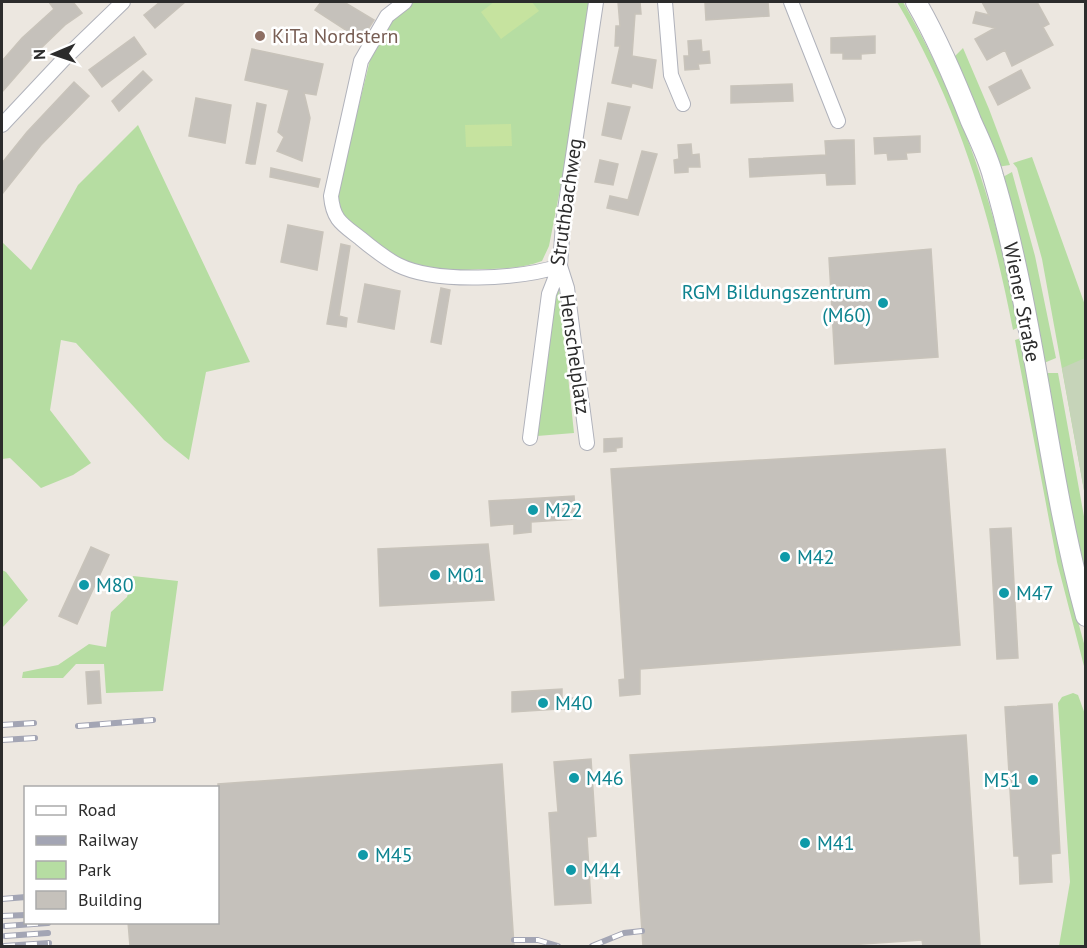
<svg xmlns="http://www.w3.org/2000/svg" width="1087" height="948" font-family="'PT Sans',sans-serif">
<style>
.green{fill:#b6dda2}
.cemetery{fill:#c6d4b9}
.pitch{fill:#c6e39f}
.building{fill:#c5c1bb;stroke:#c8c3ba;stroke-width:1.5}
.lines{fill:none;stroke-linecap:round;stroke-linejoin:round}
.street-casing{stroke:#b0b2bb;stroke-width:16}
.secondary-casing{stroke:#b0b2bb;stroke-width:22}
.street{stroke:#fff;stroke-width:14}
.secondary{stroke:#fff;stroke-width:20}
.rail-casing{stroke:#a3a5b4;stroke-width:6}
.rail{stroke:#fff;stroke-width:4;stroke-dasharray:11;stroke-linecap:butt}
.education-dot{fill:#8d6e63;stroke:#fff;stroke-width:2}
.culture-dot{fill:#0f9aa8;stroke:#fff;stroke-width:2}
.labels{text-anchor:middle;stroke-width:5;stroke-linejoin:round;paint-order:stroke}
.education-label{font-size:20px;fill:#785e54;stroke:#fff;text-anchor:start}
.street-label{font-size:20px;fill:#2c2c2c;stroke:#fff}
.culture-label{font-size:20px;fill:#0d838f;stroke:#fff;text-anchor:start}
</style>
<rect width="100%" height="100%" fill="#ece7e0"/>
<!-- green -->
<path class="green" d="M414,2H589L566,159L549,246L542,261C523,268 503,269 483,269C464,270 445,271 427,268C392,262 363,234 338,211V190L371,56L395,17Z
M897,2H903C963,107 996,208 1019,327L1013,330C990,212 958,106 897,2Z
M963,48L989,109L1010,165L997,167L953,58Z
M138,125L250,362L206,372L189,460L164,440L76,343L61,340L50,410L91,463L73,475L41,488L10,458L2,459V242L31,270L78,185Z
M1032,157L1085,305V496L1042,259L1017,168L1013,163Z
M1012,172L1035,256L1056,358L1044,363L1001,178Z
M555,290H559L574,433L537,436Z
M1021,338L1077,618L1085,647V670L1057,562L1015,340Z
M1046,373H1058L1085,522V567L1082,568Z
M2,570L6,572L28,600L2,628Z
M133,576L178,581L163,691L106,693L104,664H76L63,678H22L23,672L58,665L89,644L106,647L111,612L127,597Z
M1073,693L1078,695L1086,717L1085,946H1059L1070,882L1058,703L1062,697Z"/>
<!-- cemetery -->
<path class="cemetery" d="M1085,358V496L1062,368Z"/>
<!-- pitch -->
<path class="pitch" d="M494,2H532L539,11L501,39L481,12Z
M511,124L512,146L466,147L465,125Z"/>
<!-- building -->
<path class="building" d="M49,2H73L82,13L65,25L36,53L2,92V61L22,38L54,9Z
M160,2H185L155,28L144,15Z
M321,2H344L374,20L361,40L315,10Z
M618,2H640L641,14H635L632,56L656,60L652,88L632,83L631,87L612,83L620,46H615L616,26H620Z
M768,2L769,16L706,20L705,3Z
M982,2H1037L1049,24L1043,27L1053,45L1012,66L1005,50L987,60L975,39L995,28L973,23L976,12L989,15Z
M875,36V53L861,54V59H843V53H831V38Z
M134,37L146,54L102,87L89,70Z
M701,40L702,52L709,51L710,63L698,64L699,69L685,70L684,56H689L688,41Z
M252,49L323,64L316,95L304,93L310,118L302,161L277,151L284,137L278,132L289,90L245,80Z
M1021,70L1030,88L998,105L989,87Z
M143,71L152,80L119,111L112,101Z
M74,82L89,96L41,145L2,194V163L27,132Z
M792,84L793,101L731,103V86Z
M196,98L231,105L225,143L189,136Z
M257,103L266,105L255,164H251L246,163Z
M608,103L630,107L621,139L602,135Z
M920,136V152L906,153L907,159L888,160L887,153L875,154L874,138Z
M844,140H854L855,184L827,185L826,173L750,177L749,159L826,155L825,141Z
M691,144L692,155L699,154L700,167H688V172L675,173L674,160L679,159L678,145Z
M642,151L657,154L638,215L607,208L610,196L628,200Z
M600,160L618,164L613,185L595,182Z
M271,168L320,179L318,187L270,177Z
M288,225L323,232L317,270L281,262Z
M341,244L350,246L339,316L347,318L346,327L327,324Z
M931,249L938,357L835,364L829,258Z
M365,284L400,291L394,329L358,322Z
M441,288L450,290L441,344L431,342Z
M622,438V447L616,448V451L604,452V439Z
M945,449L960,645L640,669V694L620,696L619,680L625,679L611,469Z
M574,496L576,519L531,522V532L514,534V524L491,526L489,501Z
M1011,528L1018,658L997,659L990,529Z
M488,544L494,600L380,606L378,549Z
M91,547L109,555L77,624L59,616Z
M99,671L101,703L88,704L86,672Z
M562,689V699L573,698L574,708L512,712V692Z
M1052,704L1060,853L1051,854L1052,882L1020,884L1019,856H1014L1005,707Z
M966,735L980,946H923L922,940L833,946H643L630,755Z
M591,759L596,836L587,837L591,903L555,905L549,813L558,812L554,762Z
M502,764L514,946H130L128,922H218V784Z"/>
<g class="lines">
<defs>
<path id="street" d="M405,2L387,16L361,61L331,196C333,220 342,224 360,238C372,248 384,258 398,265C436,284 520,279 560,266
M665,2L671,75L683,104
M791,2L838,121
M2,125L63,60L123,2
M560,266L567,288L587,443
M530,438L549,294L560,266L563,223L596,2"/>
<path id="secondary" d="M916,2C938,40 955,80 971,121C979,139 988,157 993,176C1036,320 1046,471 1086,616"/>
</defs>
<!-- street casing -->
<use href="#street" class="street-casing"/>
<!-- secondary casing -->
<use href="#secondary" class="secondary-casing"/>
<!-- street -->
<use href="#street" class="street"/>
<!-- secondary -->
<use href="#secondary" class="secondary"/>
<defs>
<path id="rail" d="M2,725L34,723
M78,726L153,720
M2,740L35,738
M2,899L26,897
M2,916L26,915
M5,926L48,923
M5,936L48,933
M514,940H538L558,946
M4,946L49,943
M592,946L624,933L642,931"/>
</defs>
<!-- rail casing -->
<use href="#rail" class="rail-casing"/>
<!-- rail -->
<use href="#rail" class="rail"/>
</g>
<!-- markers -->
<circle class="education-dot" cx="260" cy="36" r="6"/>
<g class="culture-dot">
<circle cx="883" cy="303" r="6"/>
<circle cx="533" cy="510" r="6"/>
<circle cx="785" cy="557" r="6"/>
<circle cx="435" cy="575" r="6"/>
<circle cx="84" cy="585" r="6"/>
<circle cx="1004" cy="593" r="6"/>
<circle cx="543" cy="703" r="6"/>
<circle cx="574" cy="778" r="6"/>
<circle cx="1033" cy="780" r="6"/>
<circle cx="805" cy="843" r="6"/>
<circle cx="363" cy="855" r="6"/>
<circle cx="571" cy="870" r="6"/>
</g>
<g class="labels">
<!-- education labels -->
<g class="education-label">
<text x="272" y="43">KiTa Nordstern</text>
</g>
<!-- street labels -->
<g class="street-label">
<text transform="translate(566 202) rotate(-82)" y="7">Struthbachweg</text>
<text transform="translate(1022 302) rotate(79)" y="7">Wiener Straße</text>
<text transform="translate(575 354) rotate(82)" y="7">Henschelplatz</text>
</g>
<!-- culture labels -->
<g class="culture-label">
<text x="871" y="299" text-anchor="end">RGM Bildungszentrum<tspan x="871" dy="23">(M60)</tspan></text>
<text x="545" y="517">M22</text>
<text x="797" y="564">M42</text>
<text x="447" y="582">M01</text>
<text x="96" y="592">M80</text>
<text x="1016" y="600">M47</text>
<text x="555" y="710">M40</text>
<text x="586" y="785">M46</text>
<text x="1021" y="787" text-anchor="end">M51</text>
<text x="817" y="850">M41</text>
<text x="375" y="862">M45</text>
<text x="583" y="877">M44</text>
</g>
</g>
<!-- border -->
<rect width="1087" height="948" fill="none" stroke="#2c2c2c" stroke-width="6"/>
<!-- legend -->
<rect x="24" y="786" width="195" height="138" fill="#ffffff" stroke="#ababab" stroke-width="1.5"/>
<rect x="36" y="806" width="30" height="9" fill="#ffffff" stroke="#ababab" stroke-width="1.5"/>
<text x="78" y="816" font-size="18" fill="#2c2c2c">Road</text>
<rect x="36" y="836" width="30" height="9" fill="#a3a5b4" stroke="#ababab" stroke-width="1.5"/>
<text x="78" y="846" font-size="18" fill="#2c2c2c">Railway</text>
<rect x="36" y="861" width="30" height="18" fill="#b6dda2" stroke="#ababab" stroke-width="1.5"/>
<text x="78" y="876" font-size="18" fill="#2c2c2c">Park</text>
<rect x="36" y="891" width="30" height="18" fill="#c5c1bb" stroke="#ababab" stroke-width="1.5"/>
<text x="78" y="906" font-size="18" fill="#2c2c2c">Building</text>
<!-- north arrow -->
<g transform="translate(54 54) rotate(268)" stroke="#ffffff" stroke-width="4.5" paint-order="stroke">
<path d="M0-4.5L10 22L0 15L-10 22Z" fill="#2c2c2c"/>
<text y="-9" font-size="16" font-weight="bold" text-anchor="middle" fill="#2c2c2c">N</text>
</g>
</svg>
